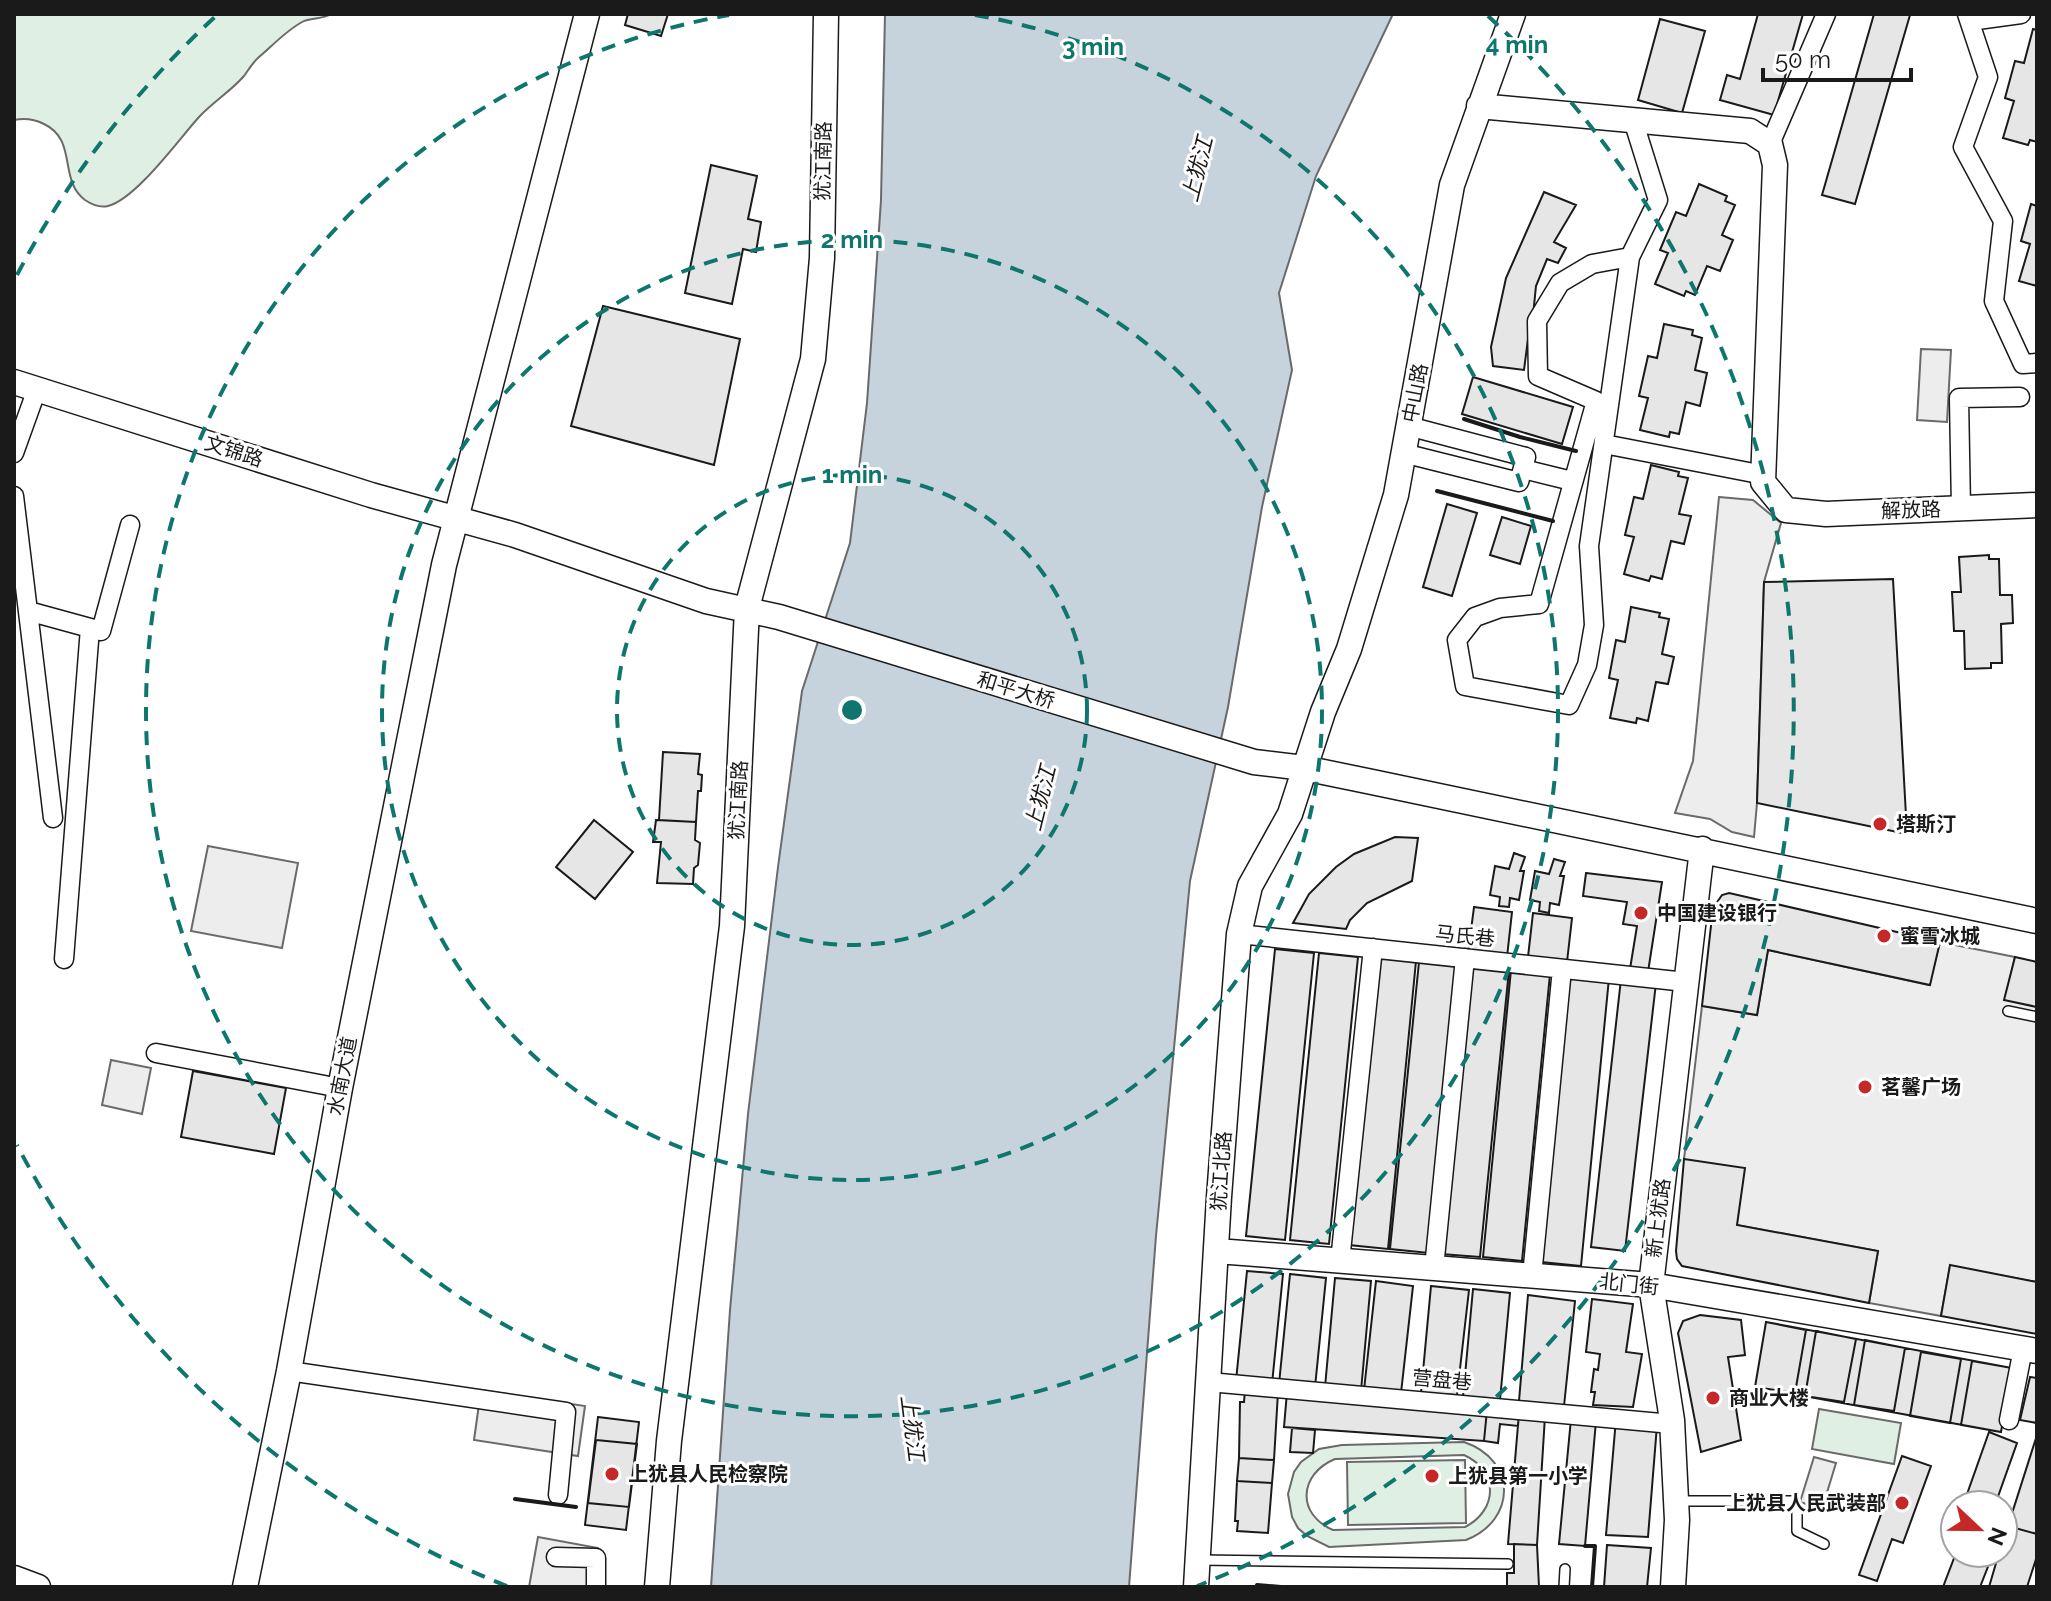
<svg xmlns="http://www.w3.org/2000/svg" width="2051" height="1601" font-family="Raleway,'Noto Sans SC',sans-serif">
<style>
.green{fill:#e0efe3;stroke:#6a6a6a;stroke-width:2;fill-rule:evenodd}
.parking{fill:#ededed;stroke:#6a6a6a;stroke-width:2}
.water{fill:#c6d2dc;stroke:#6a6a6a;stroke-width:2}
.building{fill:#e6e6e6;stroke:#1a1a1a;stroke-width:2}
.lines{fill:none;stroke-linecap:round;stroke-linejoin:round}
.lane-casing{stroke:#1a1a1a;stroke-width:12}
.street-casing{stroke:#1a1a1a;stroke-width:21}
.secondary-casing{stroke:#1a1a1a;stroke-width:27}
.lane{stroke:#fff;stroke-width:9}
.street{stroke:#fff;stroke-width:18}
.secondary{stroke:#fff;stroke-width:24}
.wall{stroke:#1a1a1a;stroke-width:4}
.ring{fill:none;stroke:#0f766e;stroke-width:4;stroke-dasharray:14 10}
.poi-dot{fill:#c62828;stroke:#fff;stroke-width:3}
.labels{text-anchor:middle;stroke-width:6;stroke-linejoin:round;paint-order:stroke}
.street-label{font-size:20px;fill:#1a1a1a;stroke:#fff}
.poi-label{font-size:20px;font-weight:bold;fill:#1a1a1a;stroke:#fff;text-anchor:start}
.water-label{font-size:22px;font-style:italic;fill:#1a1a1a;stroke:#fff}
.centre{fill:#0f766e;stroke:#fff;stroke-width:4}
.ring-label{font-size:24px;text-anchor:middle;font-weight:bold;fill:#0f766e;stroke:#fff;stroke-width:6;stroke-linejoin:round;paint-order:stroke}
</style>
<rect width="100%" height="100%" fill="#fff"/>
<!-- green -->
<path class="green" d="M14,14H331C322,20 311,17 302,22C287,30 272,46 259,57C253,62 249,69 244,76C231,91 213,102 199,117C179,139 136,199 108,206C100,208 91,204 85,200C58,180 78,140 44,124C34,119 24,118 14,120Z
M1819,1409L1901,1423L1894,1464L1812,1449Z
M1464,1442C1517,1460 1517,1520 1466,1540L1329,1547L1307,1536L1298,1528L1292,1517L1288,1494L1294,1472L1301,1462L1319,1449L1342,1445ZM1464,1455C1499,1471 1498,1510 1465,1527L1333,1530C1296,1514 1299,1474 1335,1459Z
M1465,1460L1466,1523L1348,1525L1347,1462Z"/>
<!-- parking -->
<path class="parking" d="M1921,349L1951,350L1947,422L1917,420Z
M1719,497L1753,500L1781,523L1764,582L1757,803L1754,837L1732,832L1710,819L1675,813L1693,761Z
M208,846L298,863L282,948L191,931Z
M1940,942L2015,957L2005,999L2037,1007V1282L1950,1266L1941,1316L1869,1303L1878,1251L1737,1225L1684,1159L1702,1006L1757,1015L1768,950L1929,985Z
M111,1060L151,1068L142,1114L102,1105Z
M481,1390L585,1406L578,1456L474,1440Z
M1814,1457L1836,1463L1822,1509L1800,1502Z
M538,1537L598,1548L596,1587H529Z"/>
<!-- water -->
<path class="water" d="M885,14H1393L1316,176L1279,293L1292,370L1262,507L1228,707L1190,881L1156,1236L1129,1587H711L730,1310L748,1114L778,867L802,691L850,543L867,403L881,200Z"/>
<!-- building -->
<path class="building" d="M628,14H668L661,36L625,25Z
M1758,14H1803L1774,115L1720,100L1727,75L1740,79Z
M1874,14L1910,15L1855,204L1822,195Z
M1660,19L1705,31L1682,113L1638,100Z
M2033,29L2037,30V142L2030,140L2028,145L2003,138L2014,101L2005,98L2015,61L2024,63Z
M711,165L757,176L748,219L761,222L756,252L743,249L732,304L685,293Z
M1699,184L1727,196L1725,201L1735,205L1722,235L1733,240L1720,271L1707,266L1695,295L1686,291L1684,296L1655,284L1668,253L1660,250L1676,212L1686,216Z
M1544,192L1576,205L1554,242L1566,248L1558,263L1547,259L1536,286L1533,316L1540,341L1528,339L1524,370L1493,366L1491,347L1506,278Z
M2031,204L2037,206V286L2019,281L2030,244L2021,241Z
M603,306L740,339L714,465L571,426Z
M1664,324L1693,330L1692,335L1702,338L1695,370L1707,373L1700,406L1686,402L1679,434L1670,432L1669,437L1640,430L1648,398L1639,396L1648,356L1657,358Z
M1473,377L1573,407L1562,444L1462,414Z
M1651,465L1679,472L1678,476L1688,478L1679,514L1691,516L1684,544L1671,541L1662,579L1651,576L1649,581L1624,574L1634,537L1625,535L1634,497L1643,499Z
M1447,504L1477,513L1452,596L1423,587Z
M1502,517L1531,526L1520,564L1490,555Z
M1989,555V559H1999L2000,595H2012L2013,623L2001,624L2002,663H1991V668L1965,669L1964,631H1954L1952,592H1961L1959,557Z
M1893,579L1907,834L1757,803L1764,582Z
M1631,607L1660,613L1659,617L1669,619L1662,654L1674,657L1668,684L1656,682L1648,721L1637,718L1636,723L1610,718L1618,680L1609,678L1616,640L1625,642Z
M663,752L700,754L698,774L702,775L701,791H698L696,822L659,820Z
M594,820L633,852L595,899L556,867Z
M656,820L696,822L695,840L700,843L698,865L694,868L693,884L657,883L661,842H653Z
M1395,837L1418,838L1412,881L1367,903L1350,920L1346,929L1293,923L1309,894L1336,867L1354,854Z
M1514,853L1525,857L1520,871H1524L1519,900L1510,898L1509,907L1499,906L1500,897L1490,895L1495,866L1509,869Z
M1554,859L1565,862L1560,876H1564L1559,905L1550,903L1549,913L1539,911L1540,902L1530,900L1535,871L1549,874Z
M1586,873L1662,882L1648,972L1630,969L1637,926L1623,924L1627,902L1583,896Z
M1729,893L1940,942L1930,985L1768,950L1757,1015L1702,1006L1713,908L1722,895Z
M1474,907L1512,912L1507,957L1468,953Z
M1533,913L1572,918L1567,962L1528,957Z
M1275,949L1314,953L1285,1240L1246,1236Z
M1319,953L1358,957L1329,1244L1290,1240Z
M2015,957L2037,962V1007L2004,1000Z
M1377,958L1416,961L1388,1249L1349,1245Z
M1419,962L1458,965L1429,1253L1390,1249Z
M1470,966L1509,970L1480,1257L1441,1254Z
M1511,970L1550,974L1522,1261L1483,1257Z
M1570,975L1609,978L1581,1266L1541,1262Z
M1621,979L1656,983L1625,1251L1591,1247Z
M193,1071L286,1088L274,1154L181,1137Z
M1684,1159L1745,1168L1737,1225L1878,1251L1869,1303L1682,1266L1677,1259L1676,1251Z
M1950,1265L2037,1282V1334L1941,1316Z
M1247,1271L1283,1274L1272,1384L1236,1381Z
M1290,1274L1326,1278L1315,1387L1279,1384Z
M1335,1278L1371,1281L1361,1391L1325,1387Z
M1376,1281L1413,1286L1401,1393L1364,1390Z
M1431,1286L1469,1290L1457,1395L1421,1393Z
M1473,1289L1510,1293L1500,1400L1463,1397Z
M1528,1295L1575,1301L1564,1406L1519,1401Z
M1592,1299L1633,1304L1626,1352L1642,1354L1633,1407L1593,1405L1595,1392H1591L1594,1369L1598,1370L1600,1354L1586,1352Z
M1700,1315L1741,1320L1745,1355L1728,1357L1741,1440L1701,1452L1678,1333L1683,1321Z
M1766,1322L1806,1330L1795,1393L1755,1387Z
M1766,1322L2012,1368L2001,1432L1755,1387Z
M1816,1331L1856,1339L1844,1402L1805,1396Z
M1865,1340L1905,1348L1894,1411L1854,1405Z
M1921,1352L1961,1359L1950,1423L1910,1416Z
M1972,1361L2012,1368L2001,1432L1961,1425Z
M2030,1377L2037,1378V1423L2020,1420Z
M1245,1390L1278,1392L1274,1460L1239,1458L1240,1402H1244Z
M1287,1392L1487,1410L1484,1441L1284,1427Z
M1487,1410L1519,1413L1518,1426L1500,1424L1498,1443L1484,1441Z
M1519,1413L1545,1416L1537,1545L1508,1544Z
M598,1417L639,1422L626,1530L585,1525Z
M1571,1419L1596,1421L1585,1546L1559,1544Z
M1616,1419L1657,1425L1648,1537L1606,1535Z
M1292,1428L1315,1430L1313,1453L1290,1452Z
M1989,1432L2017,1443L1995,1505H1986L1966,1497Z
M2037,1435V1534L2008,1526Z
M596,1440L637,1444L629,1507L588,1503Z
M1902,1456L1931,1466L1903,1543L1892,1539L1877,1581L1859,1575Z
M1239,1458L1274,1460L1272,1483L1237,1481Z
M1237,1481L1272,1483L1268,1533L1237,1531L1238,1521H1235Z
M2008,1526L2037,1534V1556L2027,1587H1989L1999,1553H2003V1541Z
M1514,1544L1537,1545L1539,1587H1507V1573H1514Z
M1607,1545L1651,1548L1647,1587H1604Z
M1956,1553L1989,1564L1980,1587H1943Z"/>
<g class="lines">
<defs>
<path id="lane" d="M2008,1011L2037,1017
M1678,1501H1793L1797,1506V1531L1824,1544
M1200,1560L1508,1564
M1564,1587L1565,1569"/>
<path id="street" d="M1967,14L1988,77L1963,147L2003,221L1994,301L2023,364L2037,363
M1970,21L2021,14
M1770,144L1826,14
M1630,257L1589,546L1594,625L1587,665L1569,705L1465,686L1457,640L1475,617L1500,608L1539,604L1596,401L1538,376L1537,321L1560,283L1592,264L1630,257L1658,200L1633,120
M1604,444L1764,475
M14,453L37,389
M1403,453L1519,482L1526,457L1408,426
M1523,469L1572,481
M14,496L53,818
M1961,509L1959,398L2020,397
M28,611L101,631L130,525
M1239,934L1686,982
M64,959L90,628
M156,1053L340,1088
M1340,1261L1373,948
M1434,1268L1465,958
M1532,1276L1562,969
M289,1371L566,1412L558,1495
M1209,1382L1672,1424
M2009,1420L2023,1349
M556,1557L596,1558V1587"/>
<path id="secondary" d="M1479,106L1750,131L1770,144L1775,165L1763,482L1786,510L1826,514L2037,505
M14,382L371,495L515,535L706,601L779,617L1254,762L1304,768L1372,782L2037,921
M1217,1251L1651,1285L2037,1351
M14,1578L38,1587
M245,1587L289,1371L340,1088L444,565L587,14
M657,1587L669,1441L732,926L747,608L813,359L822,258L826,14
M1196,1587L1219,1197L1239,934L1250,886L1290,814L1323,712L1349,649L1396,495L1452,185L1513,14
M1673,1587L1677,1520L1672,1420L1651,1285L1702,849"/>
</defs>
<!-- lane casing -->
<use href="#lane" class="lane-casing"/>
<!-- street casing -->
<use href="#street" class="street-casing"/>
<!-- secondary casing -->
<use href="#secondary" class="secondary-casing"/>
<!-- lane -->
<use href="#lane" class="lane"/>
<!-- street -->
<use href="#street" class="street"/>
<!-- secondary -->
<use href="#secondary" class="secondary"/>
<!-- wall -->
<path class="wall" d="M1464,419L1520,437L1576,451
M1437,491L1553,521
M515,1499L576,1507
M1585,1546H1595L1592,1587
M1257,1585L1281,1587"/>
</g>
<!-- distance rings -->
<g class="ring">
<circle cx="852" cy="710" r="235"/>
<circle cx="852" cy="710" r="470"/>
<path d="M975 15A706 706 0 1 1 729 15"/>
<path d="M507 1586A941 941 0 0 1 17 1145M17 275A941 941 0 0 1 216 16M1488 16A941 941 0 0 1 1197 1586"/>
</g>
<!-- markers -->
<g class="poi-dot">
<circle cx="1880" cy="824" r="8"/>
<circle cx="1641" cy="913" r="8"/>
<circle cx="1884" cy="936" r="8"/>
<circle cx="1865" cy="1087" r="8"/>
<circle cx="1713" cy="1398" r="8"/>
<circle cx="612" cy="1474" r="8"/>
<circle cx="1432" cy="1476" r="8"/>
<circle cx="1902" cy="1503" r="8"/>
</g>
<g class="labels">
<!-- street labels -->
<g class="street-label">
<text transform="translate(823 161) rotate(-89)" y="7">犹江南路</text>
<text transform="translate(1415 393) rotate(-79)" y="7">中山路</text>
<text transform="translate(234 451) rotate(18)" y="7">文锦路</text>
<text transform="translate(1911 510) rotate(-2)" y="7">解放路</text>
<text transform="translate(1016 690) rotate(17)" y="7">和平大桥</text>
<text transform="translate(738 800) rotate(-87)" y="7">犹江南路</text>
<text transform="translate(1465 936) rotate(6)" y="7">马氏巷</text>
<text transform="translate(342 1076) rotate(-79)" y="7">水南大道</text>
<text transform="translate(1221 1171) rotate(-86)" y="7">犹江北路</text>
<text transform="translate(1658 1218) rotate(-83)" y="7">新上犹路</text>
<text transform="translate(1629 1284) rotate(6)" y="7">北门街</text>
<text transform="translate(1442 1380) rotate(5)" y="7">营盘巷</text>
</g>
<!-- poi labels -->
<g class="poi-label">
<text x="1896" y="831">塔斯汀</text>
<text x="1657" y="920">中国建设银行</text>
<text x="1900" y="943">蜜雪冰城</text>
<text x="1881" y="1094">茗馨广场</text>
<text x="1729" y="1405">商业大楼</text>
<text x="628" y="1481">上犹县人民检察院</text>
<text x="1448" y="1483">上犹县第一小学</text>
<text x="1886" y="1510" text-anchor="end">上犹县人民武装部</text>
</g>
<!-- water labels -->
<g class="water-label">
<text transform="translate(1197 169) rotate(-76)" y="8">上犹江</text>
<text transform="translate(1040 798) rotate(-76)" y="8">上犹江</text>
<text transform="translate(913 1428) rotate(83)" y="8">上犹江</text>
</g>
</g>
<circle cx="852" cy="710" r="12" class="centre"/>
<g class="ring-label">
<text x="1517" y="53">4 min</text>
<text x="1093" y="55">3 min</text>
<text x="852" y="248">2 min</text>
<text x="852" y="483">1 min</text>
</g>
<!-- border -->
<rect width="2051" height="1601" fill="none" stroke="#1a1a1a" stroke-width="32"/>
<!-- north arrow -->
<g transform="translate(1979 1529) rotate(112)"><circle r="38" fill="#ffffff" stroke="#a3a3a3" stroke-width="2"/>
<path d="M0-6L14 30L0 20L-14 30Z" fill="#c62828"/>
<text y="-12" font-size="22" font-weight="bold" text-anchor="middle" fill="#1a1a1a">N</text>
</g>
<!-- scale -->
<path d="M1763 68v12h148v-12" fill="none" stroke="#1a1a1a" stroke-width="4"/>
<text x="1775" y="68" font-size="24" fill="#1a1a1a" stroke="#ffffff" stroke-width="6" paint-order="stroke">50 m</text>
</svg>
